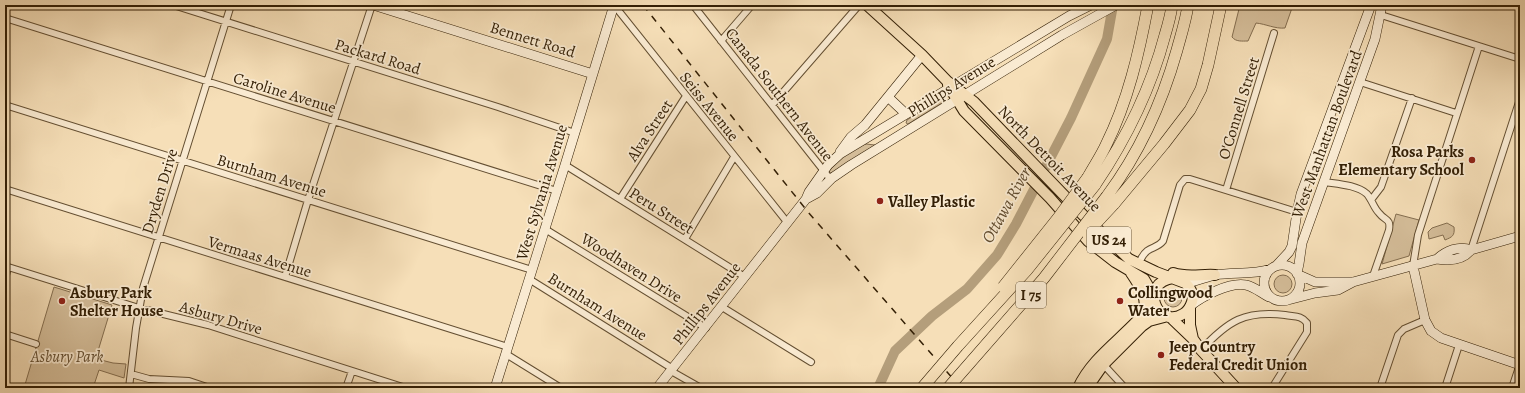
<svg xmlns="http://www.w3.org/2000/svg" width="1525" height="393" font-family="Alegreya,serif">
<style>
.green{fill:#d5be9a;stroke:#846e50}
.lines{fill:none;stroke-linecap:round;stroke-linejoin:round}
.river{stroke:#b49e7b;stroke-width:10}
.street-casing{stroke:#644f32;stroke-width:8}
.secondary-casing{stroke:#331f05;stroke-width:10}
.primary-casing{stroke:#331f05;stroke-width:12}
.highway-casing{stroke:#331f05;stroke-width:12}
.street{stroke:#f9ead1;stroke-width:6}
.secondary{stroke:#f9ead1;stroke-width:9}
.primary{stroke:#f6dfb8;stroke-width:10}
.highway{stroke:#f6dfb8;stroke-width:11}
.rail{stroke:#331f05;stroke-width:1.5;stroke-dasharray:7 7;stroke-linecap:butt}
.highway-bridge-casing{stroke:#331f05;stroke-width:12;stroke-linecap:butt}
.highway-bridge{stroke:#f6dfb8;stroke-width:11}
.poi-dot{fill:#8f2418;stroke:#f9ead1;stroke-width:1.5}
.labels{text-anchor:middle;stroke-width:3.5;stroke-linejoin:round;paint-order:stroke}
.shield{fill:#f9ead1;stroke:#6e5c42;stroke-width:1}
.shield-label{font-size:15px;font-weight:bold;fill:#331f05}
.street-label{font-size:16px;fill:#331f05;stroke:#f9ead1}
.poi-label{font-size:16px;font-weight:bold;fill:#331f05;stroke:#f9ead1;text-anchor:start}
.park-label{font-size:16px;font-style:italic;fill:#644f32;stroke:#f9ead1}
.water-label{font-size:17px;font-style:italic;fill:#604b2e;stroke:#f9ead1}
</style>
<rect width="100%" height="100%" fill="#f6dfb8"/>
<filter id="stains"><feTurbulence type="fractalNoise" baseFrequency=".005" numOctaves="4"/><feColorMatrix values="0 0 0 0 .2 0 0 0 0 .09 0 0 0 0 .02 0 0 0 .5 -.17"/></filter>
<radialGradient id="worn" r=".72"><stop offset=".6" stop-color="#630" stop-opacity="0"/><stop offset="1" stop-color="#630" stop-opacity=".3"/></radialGradient>
<!-- green -->
<path class="green" d="M1240,5H1293L1285,28C1275,29 1266,24 1256,23L1248,41C1242,41 1236,42 1232,37Z
M941,98H945V101L908,124L906,123L907,120Z
M866,144L875,145L833,173H829V171C838,160 852,147 866,144Z
M1396,214L1419,220L1409,256L1382,264Z
M1447,223L1454,227C1455,236 1452,237 1445,240L1443,235L1429,239L1428,232L1432,228Z
M1274 284a9 9 0 1 1 18 0a9 9 0 1 1-18 0Z
M54,287L112,305L98,351L101,360L113,363L126,364L124,378L99,370L93,388H24Z
M1164 298a9 9 0 1 1 18 0a9 9 0 1 1-18 0Z"/>
<g class="lines">
<!-- river -->
<path class="river" d="M878,388L895,351L932,316L967,289L997,255L1016,224L1071,118L1107,39L1113,5"/>
<defs>
<path id="street" d="M173,5L498,107L575,133
M614,5L787,222
M693,5L831,180
M1381,15L1520,59
M5,18L557,191
M721,41L752,5
M1360,82L1456,113
M5,105L532,270
M772,105L859,5
M565,165L745,277
M1325,182C1338,184 1357,185 1367,194C1372,200 1374,208 1379,213C1385,221 1391,218 1389,230L1373,276
M5,189L508,347
M1226,190L1274,33
M620,199L686,96
M1371,200L1381,187L1412,98
M545,229L706,328
M685,239L734,157
M1471,250L1520,99
M1141,259C1148,245 1156,250 1163,241L1180,185L1185,179H1190L1297,212
M5,266L139,308L208,325L406,388
M1413,266L1418,235L1479,46
M285,277L308,200L372,5
M5,279L8,267
M529,279L673,369
M722,307L811,362
M5,334L36,344
M1201,350C1228,321 1245,310 1285,315C1294,317 1301,315 1307,323V332L1272,388
M506,354L561,388
M1102,363L1125,388
M671,371L701,388
M131,374L149,379L189,381L210,388
M129,388L136,328L143,288L231,5
M346,388L352,371
M1380,388L1398,335L1404,329L1425,320
M1445,388L1459,345
M1512,388L1520,364"/>
<path id="secondary" d="M373,5L593,74
M888,97L906,114
M840,152L851,137L865,125L922,55
M806,199L817,193L832,178L851,165L1062,35L1116,5
M1437,259C1449,261 1463,260 1471,250L1520,236
M1264 283a18 18 0 1 1 36 0a18 18 0 1 1-36 0Z
M1276,266L1289,252L1292,246L1297,212L1301,194L1371,5
M1413,266L1425,320L1431,331L1441,338L1520,365
M1297,273L1299,264L1302,243L1375,39L1382,5
M1297,274L1315,282H1352
M1185,283C1196,282 1205,277 1215,275C1234,272 1252,275 1271,269
M1288,300L1315,293L1338,290L1353,282L1437,259C1446,251 1459,245 1471,250
M1190,306C1203,296 1229,282 1246,285C1255,287 1261,293 1269,297
M495,388L565,165L614,5
M657,388L806,199L809,192L828,165L840,154L1069,16L1091,5"/>
<path id="primary" d="M867,5L922,55L947,81L974,102L1084,216L1129,259L1156,272L1185,283C1191,288 1194,295 1192,302C1190,308 1187,312 1183,314C1157,330 1138,283 1173,278
M948,85L964,111L1050,198L1088,241L1115,262L1144,279L1154,296
M1131,273C1139,285 1146,295 1145,310
M1173,273C1187,278 1201,274 1215,275
M1190,307V325L1193,339
M1170,317L1193,339L1201,350L1236,388
M1078,388C1091,360 1116,343 1137,321C1143,314 1148,306 1154,298
M1087,388L1103,365L1142,326L1149,321L1168,316"/>
<path id="highway" d="M1088,177C1094,166 1101,156 1106,145C1128,101 1139,53 1148,5
M1095,185C1126,139 1151,88 1165,35C1168,25 1171,15 1172,5
M1107,196C1140,152 1162,103 1177,50C1181,35 1186,20 1188,5
M1114,204L1164,144L1190,110L1201,89L1208,65L1221,5"/>
</defs>
<!-- street casing -->
<use href="#street" class="street-casing"/>
<!-- secondary casing -->
<use href="#secondary" class="secondary-casing"/>
<!-- primary casing -->
<use href="#primary" class="primary-casing"/>
<!-- highway casing -->
<use href="#highway" class="highway-casing"/>
<!-- street -->
<use href="#street" class="street"/>
<!-- secondary -->
<use href="#secondary" class="secondary"/>
<!-- primary -->
<use href="#primary" class="primary"/>
<!-- highway -->
<use href="#highway" class="highway"/>
<!-- rail -->
<path class="rail" d="M643,5L808,212L961,388"/>
<defs>
<path id="highway-bridge" d="M1087,233L1114,204
M1003,287L1058,218L1088,177
M922,388L958,346L1027,270L1095,185
M948,388L1044,278L1107,196"/>
</defs>
<!-- highway-bridge casing -->
<use href="#highway-bridge" class="highway-bridge-casing"/>
<!-- highway-bridge -->
<use href="#highway-bridge" class="highway-bridge"/>
</g>
<!-- markers -->
<g class="poi-dot">
<circle cx="1472" cy="160" r="4"/>
<circle cx="880" cy="201" r="4"/>
<circle cx="62" cy="301" r="4"/>
<circle cx="1120" cy="301" r="4"/>
<circle cx="1161" cy="355" r="4"/>
</g>
<g class="labels">
<!-- shield labels -->
<g class="shield">
<rect x="1087" y="227" width="44" height="26" rx="3"/>
<rect x="1016" y="282" width="30" height="26" rx="3"/>
</g>
<g class="shield-label">
<text x="1109" y="245">US 24</text>
<text x="1031" y="300">I 75</text>
</g>
<!-- street labels -->
<g class="street-label">
<text transform="translate(533 39) rotate(17)" y="6">Bennett Road</text>
<text transform="translate(378 56) rotate(17)" y="6">Packard Road</text>
<text transform="translate(951 86) rotate(-32)" y="6">Phillips Avenue</text>
<text transform="translate(285 92) rotate(17)" y="6">Caroline Avenue</text>
<text transform="translate(780 94) rotate(52)" y="6">Canada Southern Avenue</text>
<text transform="translate(710 106) rotate(51)" y="6">Seiss Avenue</text>
<text transform="translate(1238 108) rotate(-73)" y="6">O'Connell Street</text>
<text transform="translate(649 130) rotate(-57)" y="6">Alva Street</text>
<text transform="translate(1326 134) rotate(-70)" y="6">West Manhattan Boulevard</text>
<text transform="translate(1050 158) rotate(46)" y="6">North Detroit Avenue</text>
<text transform="translate(272 175) rotate(17)" y="6">Burnham Avenue</text>
<text transform="translate(159 191) rotate(-73)" y="6">Dryden Drive</text>
<text transform="translate(541 192) rotate(-73)" y="6">West Sylvania Avenue</text>
<text transform="translate(662 210) rotate(32)" y="6">Peru Street</text>
<text transform="translate(260 256) rotate(17)" y="6">Vermaas Avenue</text>
<text transform="translate(632 267) rotate(32)" y="6">Woodhaven Drive</text>
<text transform="translate(706 303) rotate(-52)" y="6">Phillips Avenue</text>
<text transform="translate(598 306) rotate(32)" y="6">Burnham Avenue</text>
<text transform="translate(221 317) rotate(16)" y="6">Asbury Drive</text>
</g>
<!-- poi labels -->
<g class="poi-label">
<text x="1464" y="157" text-anchor="end">Rosa Parks<tspan x="1464" dy="18">Elementary School</tspan></text>
<text x="888" y="207">Valley Plastic</text>
<text x="70" y="298">Asbury Park<tspan x="70" dy="18">Shelter House</tspan></text>
<text x="1128" y="298">Collingwood<tspan x="1128" dy="18">Water</tspan></text>
<text x="1169" y="352">Jeep Country<tspan x="1169" dy="18">Federal Credit Union</tspan></text>
</g>
<!-- park labels -->
<g class="park-label">
<text x="67" y="362">Asbury Park</text>
</g>
<!-- water labels -->
<g class="water-label">
<text transform="translate(1006 205) rotate(-61)" y="6">Ottawa River</text>
</g>
</g>
<!-- margin -->
<rect width="1525" height="393" fill="none" stroke="#f6dfb8" stroke-width="20"/>
<rect x="6" y="6" width="1513" height="381" fill="none" stroke="#331f05" stroke-width="2"/>
<rect x="10" y="10" width="1505" height="373" fill="none" stroke="#331f05"/>
<rect width="100%" height="100%" filter="url(#stains)"/>
<rect width="100%" height="100%" fill="url(#worn)"/>
</svg>
